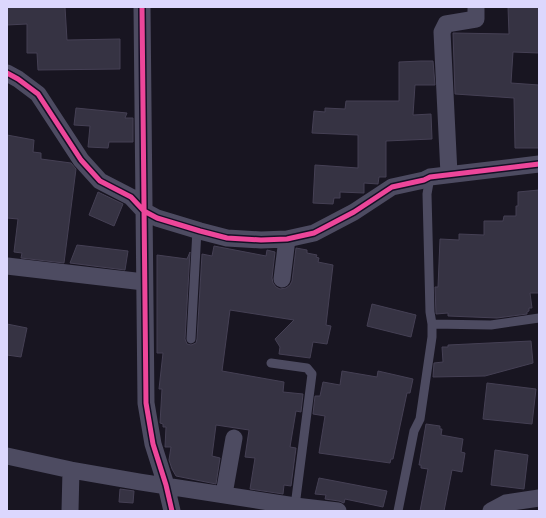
<svg xmlns="http://www.w3.org/2000/svg" width="546" height="518" font-family="'Work Sans',sans-serif">
<style>
.building{fill:#363343;stroke:#454054}
.lines{fill:none;stroke-linecap:round;stroke-linejoin:round}
.service{stroke:#4d4b61;stroke-width:9}
.minor{stroke:#4d4b61;stroke-width:17}
.cycleway-casing{stroke:#151026;stroke-width:8}
.cycleway{stroke:#ed469a;stroke-width:5}
</style>
<rect width="100%" height="100%" fill="#181521"/>
<!-- building -->
<path class="building" d="M7,7H65L67,40L120,39V69L38,70L37,53H27V24L7,25Z
M508,7H539V53L513,52L511,83L539,85V148H515L514,98L455,94L453,33L509,34Z
M421,61H433L435,85H415L413,115L431,114L432,139L386,141V177H379L378,184L364,183V193L340,192V198H334L333,204L313,203L315,165L358,168V135L312,133L314,111L325,112V108L345,109L346,101H399V62Z
M76,108L127,113L125,118H133V142H109L108,148L88,147L90,126L74,125Z
M7,135L34,140L33,152L41,153V159L71,163L76,169L64,263L21,258L22,253L14,252L18,219L7,218Z
M539,190V293H530L532,308H529V311L527,312V314L497,318L448,316V313L436,314L435,287H438L440,239L459,240V234L484,235V221H503L504,216H516V206H518V192Z
M98,192L123,204L114,226L89,215Z
M77,245L128,251L125,270L70,263Z
M214,246L266,256L267,250L275,252L272,278L273,283L276,287L280,289L286,288L290,285L292,281L296,248L307,250V253L317,255L316,257L319,258L318,262L333,265L326,325L331,326L327,344L313,342L310,358L279,354L280,347L275,339L294,320L230,310L222,371L284,382L283,392L303,394L301,412L296,411L290,447L296,448L291,486L284,485L283,494L250,489L255,458L245,457L249,430L216,425L212,456L220,458L216,484L176,476L172,469L169,460L171,447H165L166,427H163V424L160,423L162,389H159L163,353H157V255L187,259L190,252L185,339L187,344L191,345L196,343L197,339L202,254L212,256Z
M372,304L416,315L411,337L367,326Z
M7,324L27,328L21,357L7,355Z
M531,341L533,363L485,376L433,377L434,363L443,362L442,347H448V345Z
M342,371L377,377L378,371L413,379L410,393H407L393,459H391L390,463L319,453L325,416L313,414L315,396H320L323,382L340,385Z
M487,383L536,389L532,424L483,419Z
M426,424L440,426V429H442L441,435L463,439L461,452L465,453L462,472L452,470L444,511H420L428,469L421,468V465H419Z
M495,450L528,455L524,489L491,485Z
M319,478L387,491L383,507L345,499L344,503L339,501L325,499L326,495L315,494Z
M120,489L134,491L133,503L119,502Z"/>
<g class="lines">
<!-- service -->
<path class="service" d="M430,177L427,194L430,312L432,324L491,325L539,318
M191,339L197,230
M271,363L307,368L312,374L295,506
M398,511L414,431L420,419L432,337V324"/>
<!-- minor -->
<path class="minor" d="M142,7L146,403L153,444L166,485L172,511
M7,73L18,79L38,94L81,160L100,181L131,197L144,211L157,218L200,231L227,238L261,240L287,239L314,233L354,212L392,187L424,180L430,177L539,164
M449,174L442,32L446,24L476,19V7
M7,266L144,282
M282,279L287,239
M7,456L71,470L140,482L295,506L338,511
M224,494L234,438
M70,511L71,470
M491,511L506,503L539,498"/>
<defs>
<path id="cycleway" d="M142,7L146,403L153,444L166,485L172,511
M7,73L18,79L38,94L81,160L100,181L131,197L144,211L157,218L200,231L227,238L261,240L287,239L314,233L354,212L392,187L424,180L430,177L539,164"/>
</defs>
<!-- cycleway casing -->
<use href="#cycleway" class="cycleway-casing"/>
<!-- cycleway -->
<use href="#cycleway" class="cycleway"/>
</g>
<!-- border -->
<rect width="546" height="518" fill="none" stroke="#dcd7fd" stroke-width="16"/>
</svg>
